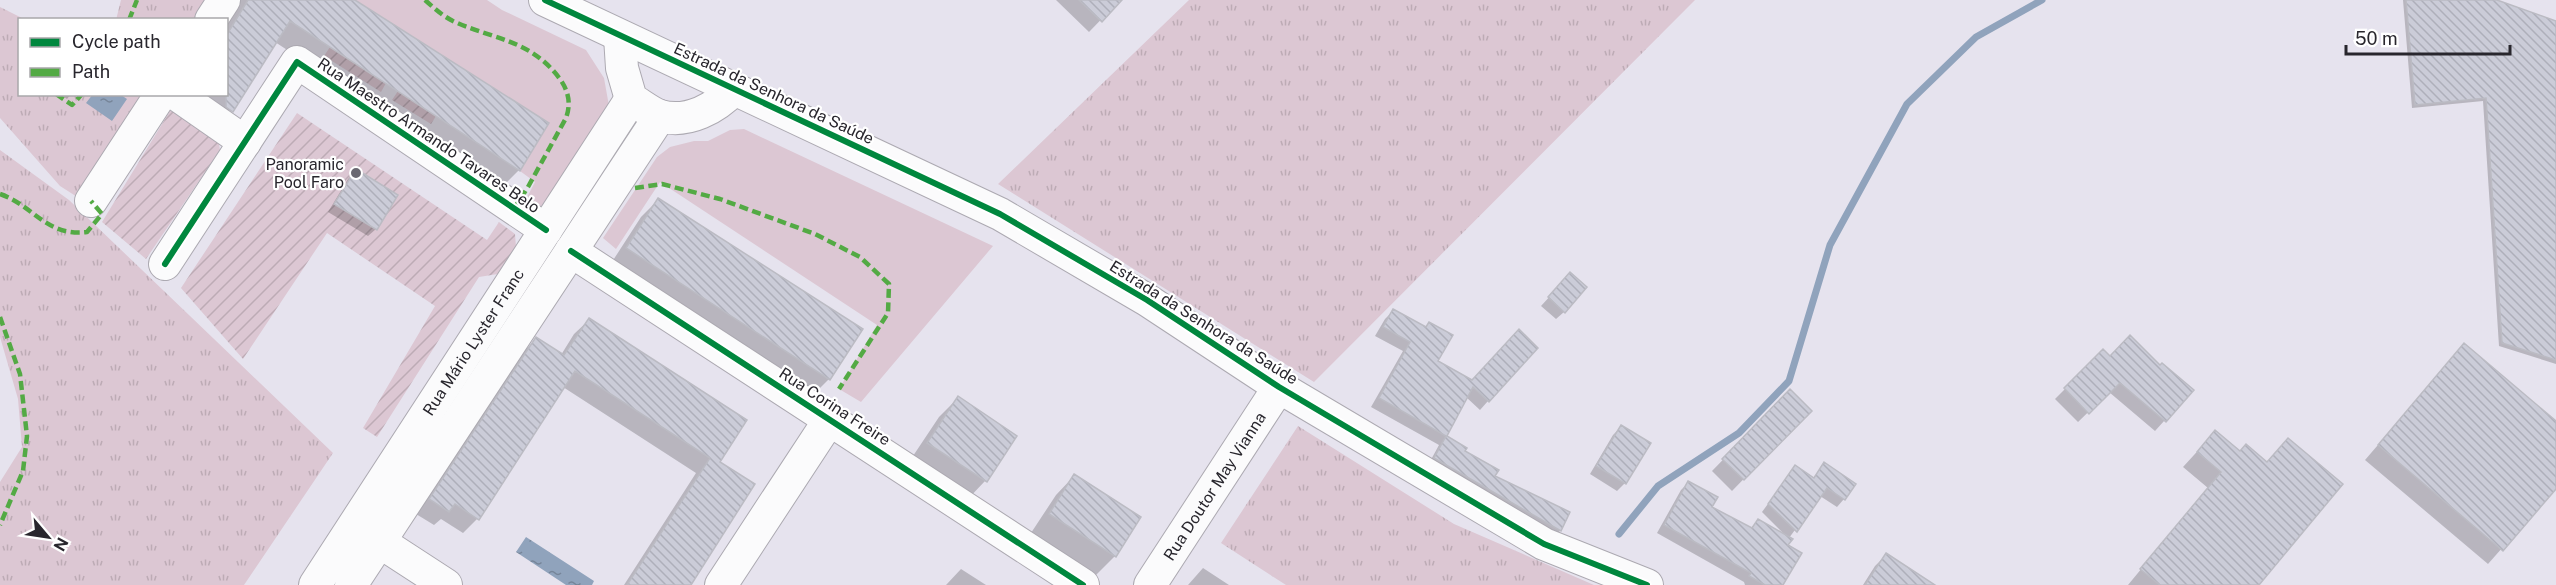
<svg xmlns="http://www.w3.org/2000/svg" width="2556" height="585" font-family="'Public Sans',sans-serif">
<style>
.grass{fill:url(#grass-tufts)}
.park{fill:#dcc7d3}
.garden{fill:url(#garden-furrows)}
.water{fill:url(#water-ripples)}
.shadow{fill:#0003}
.lines{fill:none;stroke-linecap:round;stroke-linejoin:round}
.stream{stroke:#90a3bc;stroke-width:7}
.building{fill:url(#building-back-hatch);stroke:#bbbbc3;stroke-width:1.5}
.minor-casing{stroke:#aca9b1;stroke-width:34}
.minor{stroke:#fbfbfc;stroke-width:32}
.quiet{stroke:#53aa44;stroke-width:4.5;stroke-dasharray:9 4.5;stroke-linecap:butt}
.cycleway-casing{stroke:#fff;stroke-width:10}
.cycleway{stroke:#00873e;stroke-width:6}
.poi-dot{fill:#6a6871;stroke:#fff;stroke-width:2}
.labels{text-anchor:middle;stroke-width:4.5;stroke-linejoin:round;paint-order:stroke}
.street-label{font-size:16px;fill:#28262d;stroke:#fff}
.poi-label{font-size:16px;fill:#28262d;stroke:#fff;text-anchor:end}
</style>
<defs>
<pattern id="grass-tufts" width="24" height="20" patternUnits="userSpaceOnUse" patternTransform="scale(1.5)"><rect width="24" height="20" fill="#dcc7d3"/><path d="M3 7l-1-3M5 7V3M7 7l1-3M15 17l-1-3M17 17v-4M19 17l1-3" fill="none" stroke="#bdabb5"/></pattern>
<pattern id="garden-furrows" width="10" height="10" patternUnits="userSpaceOnUse" patternTransform="scale(1.5)"><rect width="10" height="10" fill="#dcc7d3"/><path d="M-1 1l2-2M0 10L10 0M9 11l2-2" fill="none" stroke="#bdabb5"/></pattern>
<pattern id="water-ripples" width="26" height="14" patternUnits="userSpaceOnUse" patternTransform="scale(1.5)"><rect width="26" height="14" fill="#90a3bc"/><path d="M2 4q2-2 4 0t4 0M15 11q2-2 4 0t4 0" fill="none" stroke="#768599"/></pattern>
<pattern id="building-back-hatch" width="6" height="6" patternUnits="userSpaceOnUse" patternTransform="scale(1.5)"><rect width="6" height="6" fill="#cbccd8"/><path d="M-1 5l2 2M0 0l6 6M5-1l2 2" fill="none" stroke="#aeafba"/></pattern>
</defs>
<rect width="100%" height="100%" fill="#e6e3ee"/>
<!-- grass -->
<path class="grass" d="M121,0H214L201,19L116,20Z
M1189,0H1695L1314,382L998,184Z
M0,7L24,19L20,20V94L150,95L82,200L60,186L0,118Z
M0,150L69,200L333,453L244,585H0V482L22,447L18,399L0,337Z
M1298,426L1454,524L1594,585H1286L1221,543Z"/>
<!-- park -->
<path class="park" d="M355,0H487L502,10L586,50L604,78L609,106L546,204L539,207L525,201L535,182L520,171L549,123Z
M744,129L993,246L861,402L839,389L877,325L660,182L616,249L603,238L657,157L670,147L694,141H708L730,130Z"/>
<!-- garden -->
<path class="garden" d="M330,47L386,83L381,92L324,56Z
M398,91L436,116L431,124L392,100Z
M170,111H180L218,138L220,150L146,259L102,222Z
M297,113L487,240L499,222L515,234L516,247L504,273L479,277L377,437L363,428L435,306L327,233L243,359L181,288Z"/>
<!-- water -->
<path class="water" d="M93,94L121,95L127,99L112,121L86,103Z
M526,537L594,581L592,585H566L516,552Z"/>
<!-- shadow -->
<path class="shadow" d="M241,0H352L519,170L500,189L275,42L235,105L216,124L184,94H226V24Z
M1056,0H1120L1089,32Z
M2403,0H2493L2556,23V364L2499,346L2483,101L2412,108Z
M60,94H71L67,99Z
M356,171L376,229L368,236L328,212L348,179Z
M658,200L861,329L829,379L812,396L610,265L641,217Z
M1563,282L1564,312L1556,319L1541,306Z
M1393,311L1436,362L1472,382L1488,401L1480,410L1466,397L1445,437L1465,448L1463,451L1493,477L1568,512L1560,531L1551,539L1427,467L1439,445L1371,407L1403,351L1375,336L1385,319Z
M589,320L718,462L689,585H624L696,473L563,387L477,519L463,533L441,519L434,525L416,514L522,353L536,339L561,355L574,334Z
M2464,345L2556,423V487L2488,564L2365,460Z
M2103,351L2110,358L2192,390L2155,431L2109,392L2078,422L2055,399Z
M1790,391L1810,411L1732,491L1712,471Z
M958,398L1015,436L985,481L967,500L909,462L939,417Z
M1621,427L1625,483L1617,491L1590,474L1613,435Z
M2215,432L2240,453L2266,463L2288,440L2257,585H2128L2208,488L2183,467Z
M1825,464L1844,499L1837,507L1820,496L1789,538L1781,585H1745L1744,582L1657,533L1681,490L1688,483L1710,507L1750,529L1758,521L1786,536L1762,512L1795,467L1812,479Z
M1074,476L1115,556L1096,575L1031,533L1056,495Z
M1886,555L1932,585H1863L1875,566Z
M1203,568L1229,585H1188Z
M961,569L986,585H946Z"/>
<g class="lines">
<!-- stream -->
<path class="stream" d="M1619,534L1658,486L1739,433L1789,381L1830,245L1907,104L1976,37L2042,0"/>
</g>
<!-- building -->
<path class="building" d="M248,0H355L549,123L520,171L290,21L233,112L226,107V36Z
M1079,0H1122L1102,22Z
M2406,0H2497L2556,21V360L2502,343L2486,98L2415,105Z
M356,169L398,195L377,230L334,204Z
M658,198L863,329L830,380L626,248Z
M1570,272L1587,287L1565,313L1548,297Z
M1393,309L1426,327L1429,322L1453,335L1438,361L1472,380L1519,329L1538,348L1489,402L1473,387L1447,436L1467,448L1465,451L1499,470L1495,476L1570,512L1561,531L1434,458L1446,436L1379,398L1410,342L1383,327Z
M589,318L747,420L720,462L755,484L691,585H627L710,458L575,371L479,520L455,504L449,512L429,499L536,337L564,355Z
M2130,335L2160,365L2162,363L2194,390L2166,422L2120,383L2089,414L2064,388L2103,349L2110,356Z
M2464,343L2556,421V489L2503,551L2378,445Z
M1790,389L1812,411L1744,480L1722,459Z
M958,396L1017,436L987,482L927,443Z
M1621,425L1651,443L1626,484L1596,466Z
M2215,430L2240,451L2246,444L2267,462L2288,438L2343,484L2259,585H2160L2140,569L2221,472L2197,452Z
M1824,462L1856,484L1845,500L1827,488L1797,532L1768,504L1795,465L1814,478Z
M1074,474L1141,517L1116,557L1049,514Z
M1688,481L1718,497L1712,507L1752,528L1758,519L1793,539L1788,545L1802,553L1783,585H1765L1749,576L1751,573L1664,525Z
M1886,553L1935,585H1865Z"/>
<g class="lines">
<defs>
<g id="minor">
<path d="M545,0L1000,214L1147,300L1279,387L1544,544L1647,585"/>
<path d="M211,20L224,0"/>
<path d="M620,37L622,68L631,99C640,104 651,113 660,116C688,124 716,108 734,89"/>
<path d="M176,94L245,142"/>
<path d="M91,201L161,94"/>
<path d="M571,251L1083,585"/>
<path d="M165,264L297,62L546,230"/>
<path d="M380,542L446,585"/>
<path id="s1" d="M315,585L631,99"/>
<path d="M351,585L660,116"/>
<path d="M721,585L830,419"/>
<path id="s2" d="M1150,585L1279,387"/>
</g>
</defs>
<!-- minor casing -->
<use href="#minor" class="minor-casing"/>
<!-- minor -->
<use href="#minor" class="minor"/>
<!-- quiet -->
<path class="quiet" d="M425,0C435,9 444,17 455,22C496,40 531,40 560,79C569,92 571,104 566,118L528,187L513,210
M129,20L137,0
M56,94L72,105L82,94
M635,188L662,184L720,199L815,234L860,257L889,284L888,313L839,389
M0,194C33,205 46,237 87,232L102,214L91,201
M0,317L20,374L27,436L23,471L0,525"/>
<defs>
<path id="cycleway" d="M545,0L1000,214L1147,300L1279,387L1544,544L1647,585
M571,251L1083,585
M165,264L297,62L546,230"/>
</defs>
<!-- cycleway casing -->
<use href="#cycleway" class="cycleway-casing"/>
<!-- cycleway -->
<use href="#cycleway" class="cycleway"/>
</g>
<!-- markers -->
<circle class="poi-dot" cx="356" cy="173" r="6"/>
<g class="labels">
<!-- street labels -->
<g class="street-label">
<text transform="translate(774 93) rotate(25)" y="6">Estrada da Senhora da Saúde</text>
<text transform="translate(429 135) rotate(34)" y="6">Rua Maestro Armando Tavares Belo</text>
<text transform="translate(1204 322) rotate(32)" y="6">Estrada da Senhora da Saúde</text>
<text dy="6" stroke="none"><textPath href="#s1" startOffset="290">Rua Mário Lyster Franc</textPath></text>
<text transform="translate(835 406) rotate(33)" y="6">Rua Corina Freire</text>
<text dy="6" stroke="none"><textPath href="#s2" startOffset="118">Rua Doutor May Vianna</textPath></text>
</g>
<!-- poi labels -->
<g class="poi-label">
<text x="344" y="170">Panoramic<tspan x="344" dy="18">Pool Faro</tspan></text>
</g>
</g>
<!-- legend -->
<rect x="18" y="18" width="210" height="78" fill="#ffffff" stroke="#a9a8ab" stroke-width="1.5"/>
<rect x="30" y="38" width="30" height="9" fill="#00873e" stroke="#a9a8ab" stroke-width="1.5"/>
<text x="72" y="48" font-size="18" fill="#28262d">Cycle path</text>
<rect x="30" y="68" width="30" height="9" fill="#53aa44" stroke="#a9a8ab" stroke-width="1.5"/>
<text x="72" y="78" font-size="18" fill="#28262d">Path</text>
<!-- north arrow -->
<g transform="translate(48 537) rotate(119)" stroke="#ffffff" stroke-width="4.5" paint-order="stroke">
<path d="M0-4.5L10 22L0 15L-10 22Z" fill="#28262d"/>
<text y="-9" font-size="16" font-weight="bold" text-anchor="middle" fill="#28262d">N</text>
</g>
<!-- scale -->
<path d="M2346 45v9h164v-9" fill="none" stroke="#28262d" stroke-width="3"/>
<text x="2355" y="45" font-size="18" fill="#28262d" stroke="#ffffff" stroke-width="4.5" paint-order="stroke">50 m</text>
</svg>
